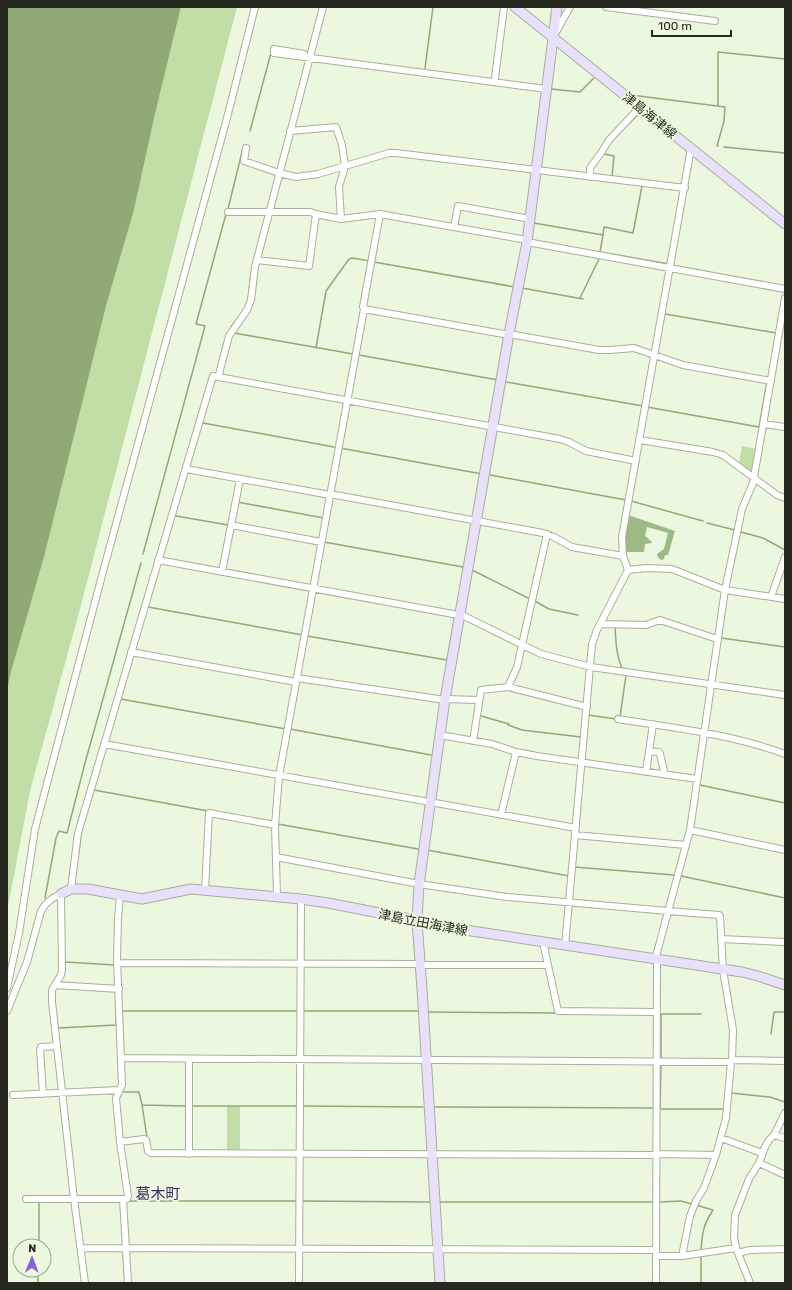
<svg xmlns="http://www.w3.org/2000/svg" width="792" height="1290" font-family="Rubik,'Noto Sans JP',sans-serif">
<style>
.green{fill:#c2dda6}
.forest{fill:#9fb984}
.water{fill:#91aa75}
.lines{fill:none;stroke-linecap:round;stroke-linejoin:round}
.stream{stroke:#91aa75;stroke-width:1.5}
.street-casing{stroke:#a5b199;stroke-width:8}
.secondary-casing{stroke:#a5b199;stroke-width:11}
.street{stroke:#fff;stroke-width:6}
.secondary{stroke:#e9e1fb;stroke-width:9}
.labels{text-anchor:middle;stroke-width:4;stroke-linejoin:round;paint-order:stroke}
.street-label{font-size:13px;fill:#252920;stroke:#ebf8df}
.quarter-label{font-size:15px;fill:#3d2963;stroke:#ebf8df}
</style>
<rect width="100%" height="100%" fill="#ebf8df"/>
<!-- green -->
<path class="green" d="M181,7H237L81,605L30,791L7,912V691L11,672L106,306L134,210L155,114Z
M742,446L757,449L752,474L739,464Z
M227,1107H240V1152H227Z"/>
<!-- forest -->
<path class="forest" d="M628,515L675,531L668,555H665L664,559L661,560L658,557L657,554L664,549L668,533L647,527L645,536L651,541L652,543L645,544L644,552H624L623,538Z"/>
<!-- water -->
<path class="water" d="M7,7H181L155,114L134,210L106,306L45,553L11,672L7,691Z"/>
<g class="lines">
<!-- stream -->
<path class="stream" d="M425,68L433,7
M551,89L580,92L594,78
M631,95L725,107L724,121L717,146H718
M718,106V52L785,59
M624,128L639,114
M250,131L271,53
M724,147L785,153
M604,153V154L614,156L612,177
M228,209L243,148
M316,211L324,213
M534,223L603,235L604,227L633,233L642,186
M603,235L600,252L669,264
M374,262L515,287
M785,283V282
M522,288L583,299
M580,298L599,259
M248,301L251,273
M665,314L776,333
M231,327L237,319
M234,333L353,354
M316,348L326,291L349,259L352,258L370,261
M222,351L226,338
M359,355L498,380
M506,382L643,406
M647,407L759,427L767,382
M203,423L334,447
M340,448L482,474
M490,475L626,500
M631,501L703,521
M237,502L324,518
M176,516L228,525L229,523
M707,523L735,530
M741,532L763,538L785,550
M324,542L463,567
M143,554L205,326L196,324L226,214
M472,570L530,599
M533,600L549,609L578,615
M148,607L303,635
M615,627C616,641 616,655 622,668L625,669
M307,636L447,660L455,616
M721,638L785,647
M121,699L286,729
M588,715L616,719
M481,716L509,724L508,725L522,730L581,737
M620,717L626,675
M290,729L431,755
M700,785L785,803
M94,790L208,811
M278,824L418,849
M427,850L569,876
M79,852L81,834
M574,867L674,875
M681,876L785,898
M45,898L56,838L59,831L67,833L85,763L141,563
M65,962L115,965
M122,1011H298
M303,1011H418
M429,1012L557,1013
M660,1014H661V1058
M661,1014H701
M59,1028L116,1025V1016
M771,1034L774,1012H785
M661,1063L660,1109H723
M122,1092H139L142,1105L187,1106
M731,1093L770,1097L785,1102
M142,1105L147,1137H146
M191,1106H298
M302,1106L423,1107
M435,1107L654,1108
M129,1201H297
M302,1201L431,1202
M440,1202H654
M660,1202L681,1201L692,1204
M696,1205L713,1210C703,1225 702,1234 701,1251
M39,1246V1202
M123,1252L125,1283
M38,1283V1270
M701,1283V1255"/>
<defs>
<path id="street" d="M606,7L715,21
M556,32L570,7
M304,56V54L274,49V53L546,89
M495,78L504,7
M290,131L336,127L342,145L345,166L339,187L341,219
M246,148L244,161L279,173L296,177L318,174L389,153H396L685,188
M590,177V168L601,153L609,140L640,107
M228,212H310L316,214
M454,227L458,206L530,219
M527,242L785,289
M257,260L309,266L316,214L341,219L380,214L527,240
M364,309L363,307L380,214
M509,334L599,350H610L634,348L683,365L771,381
M219,377L220,370L229,336L247,310L251,300L255,267L323,7
M763,424L785,427
M640,440L713,452L723,455L777,495L785,498
M186,469L330,495
M330,494L543,533L552,536L572,547L623,556
M231,525L321,542
M158,560L464,616L541,654L591,667L785,695
M628,570L647,568L672,569L725,590L785,599
M222,572L240,479
M771,597L785,557
M601,624L646,625L660,620L717,639
M131,652L296,682
M297,678L445,700
M508,687L587,707
M445,699L479,700
M618,719C674,728 731,734 785,754
M440,735L492,744L516,752L537,756L697,779
M473,741L481,690L508,687L517,667L547,534
M104,744L576,828
M649,751L659,752L660,754L664,771V774
M646,772L653,724
M501,815L516,752
M690,830L785,850
M575,835L686,845
M276,857L419,884L507,897L668,911L719,915L720,916L723,970L733,1030L732,1060
M71,889L78,833L213,376L560,439L569,442L586,451L636,461
M205,890L209,813L275,825
M277,896L275,825L279,776L364,309L509,335
M721,939L785,942
M543,942L558,1011L657,1012
M565,946L592,644L597,630L628,570L623,556L622,537L691,148
M655,960L690,830L725,590L742,509L753,483L785,298
M118,963L419,964
M419,965H548
M55,985L119,989
M7,988L19,933L35,829L104,568L227,118L255,7
M7,1011L27,962L41,911C46,902 52,898 61,894L62,970L61,975L52,990V1002L74,1199L85,1283
M121,1058L731,1062L732,1060L785,1061
M43,1094L40,1049L41,1047L57,1046
M13,1095L119,1090
M774,1135L785,1138
M721,1138L762,1153
M120,1142L144,1139L146,1140L148,1151L151,1153L657,1155
M189,1154V1059
M657,1154L716,1155L726,1118L731,1062
M759,1163L785,1175
M26,1199H127L128,1196L120,1142L116,1098L122,1085L117,960L118,918L120,895
M123,1199L128,1283
M81,1248L656,1250
M738,1253L750,1250L785,1249
M656,1256H682L736,1248
M682,1256L690,1216L696,1201L704,1188L716,1155
M299,1283L301,899
M656,1283L657,960
M750,1283L736,1248L734,1237L735,1215L749,1179L759,1163L765,1147L769,1140L774,1135L785,1113"/>
<path id="secondary" d="M515,7L785,224
M61,894L71,889H88L142,899L191,889L301,899L328,903L472,931L742,972L758,976L785,985
M440,1283L422,989L417,921L419,884L445,699L509,334L527,242L557,7"/>
</defs>
<!-- street casing -->
<use href="#street" class="street-casing"/>
<!-- secondary casing -->
<use href="#secondary" class="secondary-casing"/>
<!-- street -->
<use href="#street" class="street"/>
<!-- secondary -->
<use href="#secondary" class="secondary"/>
</g>
<g class="labels">
<!-- street labels -->
<g class="street-label">
<text transform="translate(650 115) rotate(39)" y="5">津島海津線</text>
<text transform="translate(423 922) rotate(11)" y="5">津島立田海津線</text>
</g>
<!-- quarter labels -->
<g class="quarter-label">
<text x="158" y="1199">葛木町</text>
</g>
</g>
<!-- border -->
<rect width="792" height="1290" fill="none" stroke="#252920" stroke-width="16"/>
<!-- north arrow -->
<g transform="translate(32 1258) rotate(1)"><circle r="19" fill="#ebf8df" stroke="#9ca593"/>
<path d="M0-3L7 15L0 10L-7 15Z" fill="#8a5fd9"/>
<text y="-6" font-size="11" font-weight="bold" text-anchor="middle" fill="#252920">N</text>
</g>
<!-- scale -->
<path d="M652 30v6h79v-6" fill="none" stroke="#252920" stroke-width="2"/>
<text x="658" y="30" font-size="12" fill="#252920" stroke="#ebf8df" stroke-width="3" paint-order="stroke">100 m</text>
</svg>
